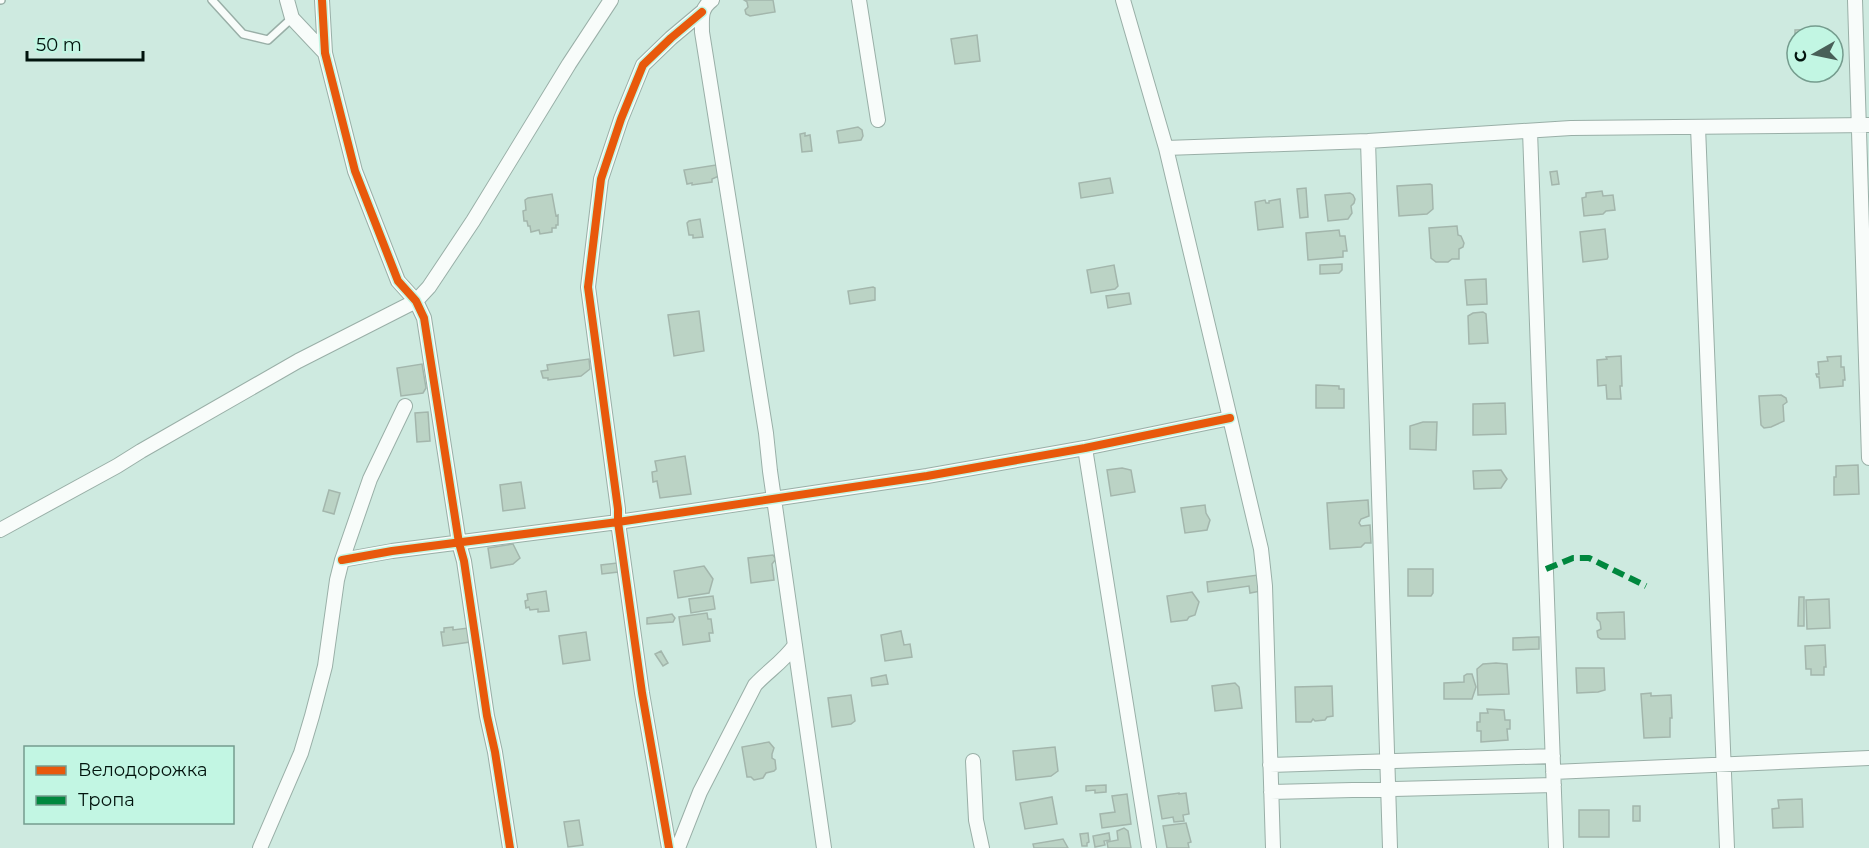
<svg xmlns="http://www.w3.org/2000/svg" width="1869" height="848" font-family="Montserrat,sans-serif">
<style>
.building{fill:#bbd3c5;stroke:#a3b6ac;stroke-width:1.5}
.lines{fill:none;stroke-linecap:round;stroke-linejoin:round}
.service-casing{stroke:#99afa7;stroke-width:10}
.minor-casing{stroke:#99afa7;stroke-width:16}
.service{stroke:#f8fcfa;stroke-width:7}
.minor{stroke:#f8fcfa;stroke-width:14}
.quiet{stroke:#00873e;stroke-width:6;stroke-dasharray:12 6;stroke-linecap:butt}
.cycleway-casing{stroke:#c2f6e3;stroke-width:11}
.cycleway{stroke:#e8590c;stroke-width:8}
</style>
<rect width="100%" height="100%" fill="#ceeae0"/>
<!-- building -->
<path class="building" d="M744,0H773L775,12L750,16L746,14L745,10L748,7L747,2Z
M1822,29V32H1828L1831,36H1797V56H1795V30Z
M977,35L980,61L955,64L951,39Z
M858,127L862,130L863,136L861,140L839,143L837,131Z
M805,133V136L810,135L812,151L802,152L800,134Z
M716,165L720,169L719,176L712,179V182L692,185V183L687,184L684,170Z
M1557,171L1559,184L1552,185L1550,172Z
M1110,178L1113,193L1081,198L1079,183Z
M1430,184L1432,185L1433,209L1427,214L1399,216L1397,186Z
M1306,188L1308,217L1300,218L1297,189Z
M1602,191L1603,196L1613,195L1615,210L1606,211L1603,214L1584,216L1582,198L1586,197V193Z
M1350,193L1353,195L1355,199L1354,203L1351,206L1352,213L1348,219L1328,221L1325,195Z
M552,194L556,216L558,215V225H556V228H552V232L540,234L539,230L531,232L530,226H528L527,221H524L523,211L526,210L525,200L528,198Z
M1280,199L1283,227L1258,230L1255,202L1265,200L1266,203H1269V201Z
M700,219L703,237L693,238V235H689L687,223L689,221Z
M1457,226L1458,235L1461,236L1464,243L1463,247L1459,249V259H1452L1448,262H1436L1431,258L1429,228Z
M1605,229L1608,257L1607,259L1583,262L1580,232Z
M1339,230L1340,236H1345L1347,251H1343V257L1308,260L1306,233Z
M1342,264V270L1339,273L1320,274V265Z
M1114,265L1118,286L1115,289L1091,293L1087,270Z
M1486,279L1487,304L1467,305L1465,280Z
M873,287L875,288V300L850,304L848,291Z
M1129,293L1131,304L1108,308L1106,296Z
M699,311L704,351L674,356L668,315Z
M1483,312L1486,314L1488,343L1469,344L1468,316L1473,313Z
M1621,356L1622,386H1620L1621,399H1607L1606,385L1598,386L1597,360L1607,359L1606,357Z
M1841,356V367H1844L1845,380H1843V386L1820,388L1819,377H1817L1816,374H1819L1818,362L1828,361L1827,357Z
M589,359L590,369L581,376L548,380V378H543L541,371L548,370L547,365Z
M422,364L426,388L423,393L401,396L397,368Z
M1316,385L1339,386V389H1344V408H1316Z
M1781,395L1786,398L1787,402L1783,405L1784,421L1771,427L1764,428L1761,425L1759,396Z
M1505,403L1506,434L1473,435V404Z
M428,412L430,441L417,442L415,413Z
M1423,422H1437L1436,450L1410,449V426Z
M685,456L691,494L660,498L657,481L653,482L652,472L657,471L655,461Z
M1858,465L1859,494L1834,495V477H1836V466Z
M1122,468L1131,470L1135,492L1111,496L1107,470Z
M1501,470L1507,479L1501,488L1474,489L1473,471Z
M521,482L525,508L503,511L500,485Z
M329,490L340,493L334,514L323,511Z
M1368,500L1369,516L1361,519L1359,523L1361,526L1370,525L1371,543H1365L1361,547L1330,549L1327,503Z
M1205,505L1206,513L1210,520L1207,530L1185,533L1181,508Z
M513,544L520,558L513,564L491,568L488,548Z
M773,555L776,559L772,564L774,580L751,583L748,558Z
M617,563L618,572L602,574L601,565Z
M704,566L713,579L709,593L678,598L674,571Z
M1408,569H1433V593L1431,596H1408Z
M1258,575L1261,591L1250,593L1249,586L1208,592L1207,582Z
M546,591L549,611L538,612V609L530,610L529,607L526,608L525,601L528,600L527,594Z
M1192,592L1199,602L1195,615L1189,617L1187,620L1171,622L1167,596Z
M713,596L715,609L691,613L689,599Z
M1799,597H1804V626H1798Z
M1829,599L1830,628L1807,629L1806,600Z
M1624,612L1625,639H1601L1598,637L1597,631L1601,629L1600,622L1597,619V613Z
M707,613L708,619H711L713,633H709L710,641L683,645L679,617Z
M672,614L675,618L673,622L647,624V618Z
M453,627V630L468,628L470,642L443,646L441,632H444V628Z
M901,631L904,645L910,644L912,657L885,661L881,635Z
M586,632L590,660L563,664L559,636Z
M1538,637H1539V649L1513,650V638Z
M1825,645L1826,667H1824V675H1811V669H1806L1805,646Z
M661,651L668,663L663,666L655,654Z
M1496,663L1507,664L1509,694L1478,695L1477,669L1483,664Z
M1576,668H1604L1605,690L1598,692L1577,693Z
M1467,674H1472L1476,687L1472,699H1444V683L1464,682V676Z
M886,675L888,684L872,686L871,678Z
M1235,683L1239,687L1242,708L1215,711L1212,686Z
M1332,686L1333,716L1327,717L1325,720L1315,721L1313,719L1311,722H1296L1295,687Z
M1651,693V696L1671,695L1672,718H1670V737L1644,738L1641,694Z
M851,695L855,721L851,724L832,727L828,698Z
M1487,709L1504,710L1505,720H1510V729H1507L1508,740L1481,742V731H1477V722H1480V713H1488Z
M769,742L774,748L772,754V758L775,760L776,769L774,771L766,773L763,778L754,780L751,777H747L742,747Z
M1055,747L1058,771L1051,776L1016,780L1013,751Z
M1106,785V792L1095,793V790L1086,791V786Z
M1179,793V794L1186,793L1189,814L1183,815L1184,821L1174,822L1173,817L1162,819L1158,796Z
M1127,794L1131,824L1102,828L1100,814L1115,812L1112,796Z
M1052,797L1057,824L1025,829L1020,803Z
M1802,799L1803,827L1773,828L1772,809L1779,808L1778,800Z
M1633,806H1640V821H1633Z
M1579,810H1609V837H1579Z
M579,820L583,845L568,847L564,822Z
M1186,823L1191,842L1188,843L1189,848H1167L1163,826Z
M1124,828L1128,831L1131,848H1108L1107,842L1118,840L1117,831Z
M1088,833L1089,842L1087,843V846H1082L1080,834Z
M1109,833L1110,840L1104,841L1105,845L1095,847L1093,836Z
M1063,839L1068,848H1034L1033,844Z"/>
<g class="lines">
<defs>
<path id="service" d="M0,0H1
M212,0L243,34L268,40L292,18"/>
<path id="minor" d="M287,0L292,18L325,53
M322,0L325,53L355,171L398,281L416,301L424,318L459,543L464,561L487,716L495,752L510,848
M712,0C700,9 702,18 702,32L766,433L770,471L824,848
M859,0L878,120
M1123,0L1166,148L1261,549L1265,586L1273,848
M1855,0L1869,458
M1698,127L1727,848
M1530,131L1556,848
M1368,141L1390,848
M1166,148L1368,141L1571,128L1869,125
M1085,448L1149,848
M0,530L117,466L141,451L298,361L416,301L429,287L473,221L569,64L611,0
M342,560L392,551L618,522L927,476L1085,448L1230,418
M973,761L976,820L982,848
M1270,765L1553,756
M1553,772L1869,758
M1271,792L1554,785
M260,848L301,753L312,716L325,666L337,580L342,560L370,479L405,406
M669,848L642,693L618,522V509L588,287L601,179L621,119L643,65L671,38L702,12
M678,848L700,792L755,685C768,671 784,661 795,645"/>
</defs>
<!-- service casing -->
<use href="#service" class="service-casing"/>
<!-- minor casing -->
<use href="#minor" class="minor-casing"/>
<!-- service -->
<use href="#service" class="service"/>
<!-- minor -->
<use href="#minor" class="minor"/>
<!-- quiet -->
<path class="quiet" d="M1546,569L1573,558H1589L1646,586"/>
<defs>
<path id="cycleway" d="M322,0L325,53L355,171L398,281L416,301L424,318L459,543L464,561L487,716L495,752L510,848
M342,560L392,551L618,522L927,476L1085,448L1230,418
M669,848L642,693L618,522V509L588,287L601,179L621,119L643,65L671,38L702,12"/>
</defs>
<!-- cycleway casing -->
<use href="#cycleway" class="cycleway-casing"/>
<!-- cycleway -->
<use href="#cycleway" class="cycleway"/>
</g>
<!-- legend -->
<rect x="24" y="746" width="210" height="78" fill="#c2f6e3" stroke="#759c8e" stroke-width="1.5"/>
<rect x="36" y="766" width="30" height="9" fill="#e8590c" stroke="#759c8e" stroke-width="1.5"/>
<text x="78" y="776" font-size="18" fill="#02140e">Велодорожка</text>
<rect x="36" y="796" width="30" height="9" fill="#00873e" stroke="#759c8e" stroke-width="1.5"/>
<text x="78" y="806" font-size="18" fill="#02140e">Тропа</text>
<!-- north arrow -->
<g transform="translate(1815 54) rotate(261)"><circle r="28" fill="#c2f6e3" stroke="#759c8e" stroke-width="1.5"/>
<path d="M0-4.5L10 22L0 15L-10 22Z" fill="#495f58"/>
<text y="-9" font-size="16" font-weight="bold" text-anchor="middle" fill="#02140e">С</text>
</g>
<!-- scale -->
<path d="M27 51v9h116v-9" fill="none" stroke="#02140e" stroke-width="3"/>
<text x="36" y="51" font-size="18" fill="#02140e" stroke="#c2f6e3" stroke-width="4.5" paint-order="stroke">50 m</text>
</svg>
